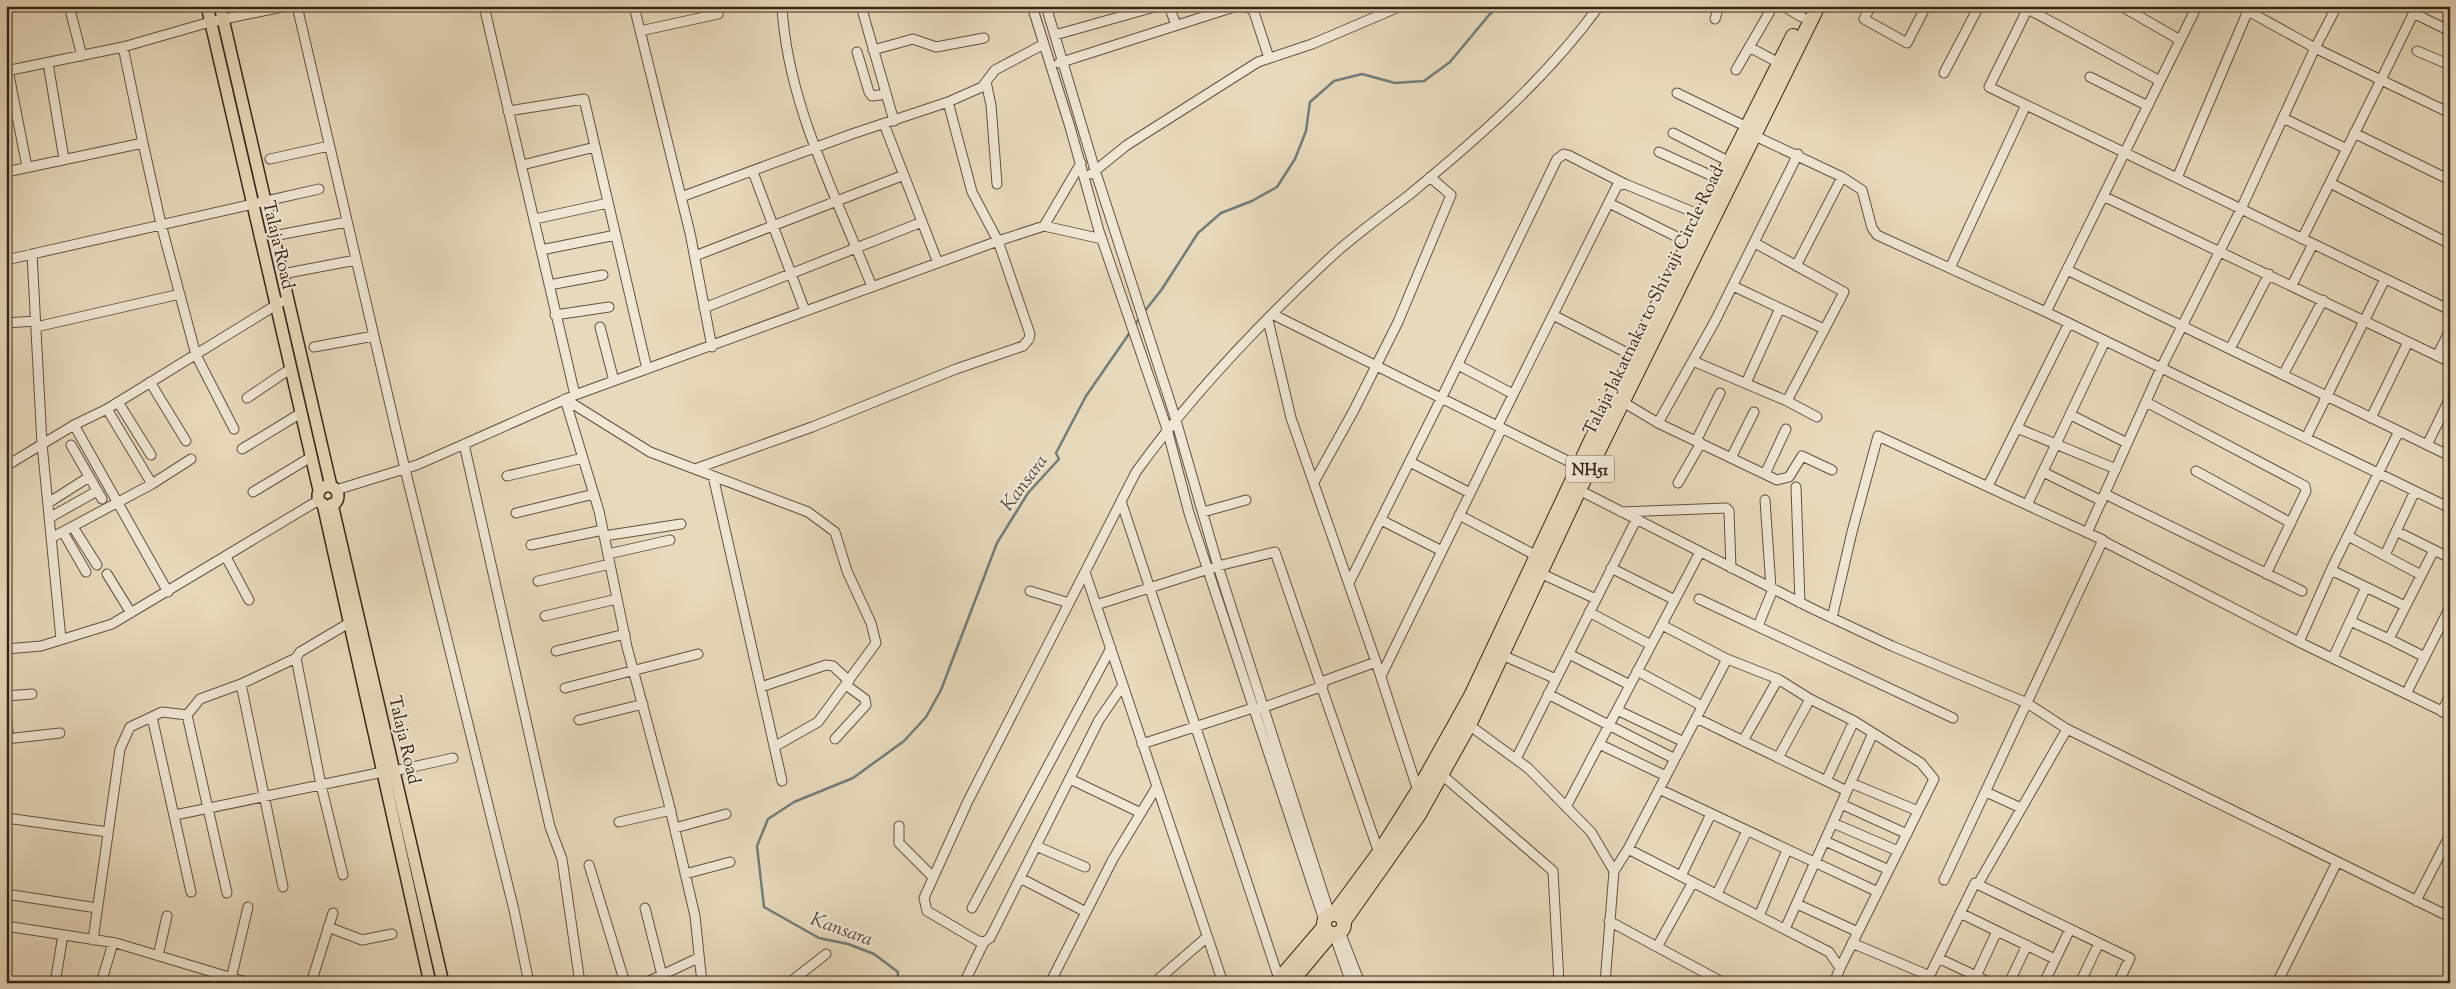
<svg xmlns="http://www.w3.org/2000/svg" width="2456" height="989" font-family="'Sorts Mill Goudy',serif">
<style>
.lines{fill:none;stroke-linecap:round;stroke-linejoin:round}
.stream{stroke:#727d79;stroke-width:2.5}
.minor-casing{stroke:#625141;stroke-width:11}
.major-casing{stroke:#362418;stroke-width:14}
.highway-casing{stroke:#362418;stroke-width:16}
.minor{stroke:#efe6d3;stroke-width:9}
.major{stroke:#e7d9bb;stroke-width:11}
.highway{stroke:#e7d9bb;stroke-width:14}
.labels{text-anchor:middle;stroke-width:4.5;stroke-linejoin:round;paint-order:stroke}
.shield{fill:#efe6d3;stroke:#6e5e50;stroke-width:1}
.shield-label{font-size:16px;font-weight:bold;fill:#362418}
.street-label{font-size:18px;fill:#362418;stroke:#efe6d3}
.water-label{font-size:19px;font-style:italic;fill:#4f4940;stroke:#efe6d3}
</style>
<rect width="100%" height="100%" fill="#e7d9bb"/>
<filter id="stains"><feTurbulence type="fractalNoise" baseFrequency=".004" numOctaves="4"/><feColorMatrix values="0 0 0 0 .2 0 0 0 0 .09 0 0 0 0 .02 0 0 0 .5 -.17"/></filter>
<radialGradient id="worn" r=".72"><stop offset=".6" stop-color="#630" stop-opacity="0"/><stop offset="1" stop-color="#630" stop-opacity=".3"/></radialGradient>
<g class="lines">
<!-- stream -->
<path class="stream" d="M1144,312L1162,289L1198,233L1221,213L1252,201L1277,187L1295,159L1306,131L1310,102L1334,81L1362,74L1395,83L1424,81L1450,62L1489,15L1499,6
M1134,326L1141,316
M897,983L898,972L874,954L848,944L819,938L764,907L757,846L768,819L794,802L853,778L904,741L926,717L941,690L997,543L1028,493L1059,459L1056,453L1086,396L1131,331"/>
<defs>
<path id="minor" d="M69,6L82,56
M297,6L405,469L514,910L529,983
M484,6L575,395
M634,6L690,233L712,347
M782,6C787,104 837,197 872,287
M861,6L894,121
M1032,6L1070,127L1099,231L1167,429L1189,513L1324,920
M1046,6L1095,170L1175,417L1218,566L1330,915
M1169,6L1176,25
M1248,6L1254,12L1269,58
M1783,6L1802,17
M1871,6L1864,19L1907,43L1926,6
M2029,6L1989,87L2450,310
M2121,6L2180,40
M2239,6L2315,48L2381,80L2417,6
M2028,9L2160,81
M2413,13L2450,31
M1715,19L1719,6
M640,31L718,14V6
M1055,35L1158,6
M123,47L143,143
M1749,47L1779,63
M873,50L913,39L936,47L984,38
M2417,51L2450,65
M857,52L869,92L872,96L886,94
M48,63L64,159
M1059,63L1237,6
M8,70L27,167
M1736,70L1773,6
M6,71L123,47L210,22L287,6
M1944,73L1979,6
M2090,77L2148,106
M986,82L991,105L997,184
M1677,93L1747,127
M508,111L584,99L647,369
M2283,118L2347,149
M884,124L938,263
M1673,133L1730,162
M2354,133L2450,180
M1755,136L1842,177L1862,190L1872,228L1877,235L2046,312L2450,508
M1659,152L1721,180
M270,159L329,146
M522,165L595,147
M6,172L143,143L161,224L196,355L234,429
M753,172L805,311
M1091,174L1127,145L1258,62L1312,44L1401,6
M2177,178L2250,6
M2330,183L2450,244
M2103,196L2450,362
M681,197L852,134L948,102L982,87L995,70L1044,44
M1609,203L1689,243
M535,219L608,203
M1044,226L1081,163
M273,236L347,222
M2302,239L2381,80L2450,113
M541,250L616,235
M32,254L42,444L61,639
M695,256L904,175
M6,260L319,189
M1796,266L1842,177
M1950,268L2026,105
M2067,270L2450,456
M282,274L356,260
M549,285L603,275
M2292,285L2313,244
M1733,286L1824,329
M704,308L922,222
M2046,312L2197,6
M555,315L609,307
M1274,315L1582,468
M1553,315L1633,356
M1268,320L1291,418L1376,662L1418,791
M6,323L35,321
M36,327L180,294
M600,327L614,381
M314,347L374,336
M2230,349L2269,274
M2437,356L2450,330
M1693,361L1787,401L1844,292L1755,243
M1458,365L1513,394
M2283,375L2323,300
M150,382L186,441
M1746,383L1780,308
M247,398L290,369
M1787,401L1817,417
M118,402L151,455
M1623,402L1658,423L1777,480L1789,477L1802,456L1832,470
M2146,402L2305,486L2306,491L2266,574
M107,409L152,484
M2071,415L2127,443
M2371,418L2408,342
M1658,423L1715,321L1798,154
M74,425L168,592
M1498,425L1617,186L1625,184L1703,216
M2017,428L2116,469
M2399,431L2331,570L2299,642L2450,715
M2306,438L2385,279
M1696,441L1720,393
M464,444L550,827L562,859L580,983
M71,445L102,499
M2427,445L2450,398
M242,449L301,413
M1731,458L1754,412
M1410,462L1470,493
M6,466L74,425L107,409L281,302
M695,469L812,427L956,369L1023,346L1029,339L1030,334L998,241L972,192L948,102
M2196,471L2291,523
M2043,472L2102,501
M1765,474L1786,429
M507,476L583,458
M713,476L782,781
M1314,482L1353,412L1398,322L1451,195L1430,177
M1678,483L1701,443
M1988,486L2069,323
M1796,487L1800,603
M1575,488L1813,609L1892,646L2027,703L2067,729L2450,917
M336,490L417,465L575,395L998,241L1044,226L1102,239
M253,492L311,457
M2105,494L2302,591
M1765,500L1771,588
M1121,501L1279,979
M48,503L89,477
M2027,505L2105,341
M1203,512L1246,500
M1621,512L1726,508L1729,511L1731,568
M516,513L594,494
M1459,515L1537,556
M49,518L97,491
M1381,520L1442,551
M73,527L97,565
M2396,531L2434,550
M63,532L86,572
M2087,533L2161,368L2241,209L2315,48L2337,6
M604,536L681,524
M2348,536L2421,575
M51,538L152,484L191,459
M2103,541L2299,642
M531,545L603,530
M608,554L670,540
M2385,555L2415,491
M226,557L249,600
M1611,568L1675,600
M2331,570L2405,606
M1085,572L1223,983
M1540,573L1596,599
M107,574L131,613
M538,581L610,564
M1349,583L1442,397L1557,159L1564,154L1568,155L1625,184
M1030,591L1069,603
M1699,599L1953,718
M1096,605L1218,566L1275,552L1379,853
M1589,612L1651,645
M545,616L617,599
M1832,618L1852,532L1878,436L2103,540L1944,880
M2350,621L2389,639
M1758,626L1773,589
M6,649L41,646L112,624L319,500
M556,651L625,634
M1569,654L1630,685
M1502,655L1556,679
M2425,657L2389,639L2434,550L2450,558
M296,658L321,785L343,875
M2333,658L2366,587
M1727,659L1778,679L1810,699L1854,721L1921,763L1934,779L1840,968
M1637,671L1702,706
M1381,676L1502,428
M1321,682L1376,662
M241,684L283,887
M1123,685L1099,720L990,938L984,942L978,941L927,911L924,898L968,801L1136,472C1192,394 1261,322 1332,256C1356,234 1383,215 1409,195C1478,138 1547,78 1599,6
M761,687L826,665L833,666L849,681
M565,688L698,654
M1548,694L1675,759
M2406,694L2450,607
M6,696L32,694
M1259,709L1323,686
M1617,710L1684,742
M2442,712L2450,695
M187,715L227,893
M6,717L9,738
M152,717L191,892
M1696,718L1847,791
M579,720L643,704
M1469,725L1528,768L1591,832L1614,871L1605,983
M6,739L60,733
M835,739L866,705L865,699L846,685
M1743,741L1778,679
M1142,744L1253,708
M1599,744L1666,776
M1778,758L1810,699
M1516,759L1636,520
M394,771L453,758
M1441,774L1553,871L1559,983
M1070,779L1141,813
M1826,781L1854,721
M1851,783L1918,811
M1659,789L1878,892
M1986,792L2021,808
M1841,804L1907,834
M1566,807L1700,552
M175,815L388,771
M6,818L108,832
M619,822L671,810
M1833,823L1898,851
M899,826V843L933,877
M675,828L726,814
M1825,841L1889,870
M1036,846L1085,867
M1628,849L1829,952L1840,968L1834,983
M589,865L625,983
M1614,871L1628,849L1727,659L1662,625
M685,874L730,862
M1681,876L1711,814
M1020,878L1086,912
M1978,884L2067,729
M6,894L97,908
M1717,894L1747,831
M2416,901L2450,835
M1797,904L1858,932
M645,908L662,975
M972,908L1111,648
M1960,913L1997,931
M1759,916L1787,850
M1609,921L1724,983
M6,926L116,943L249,983
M328,927L362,940L392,934
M1785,929L1873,733
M1340,932L1360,983
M1334,934L1351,983
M93,940L120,749L130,727L162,712L187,715L200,699L241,684L296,658L300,652L349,623
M1852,943L1930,976
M1657,947L1693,882
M158,956L167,916
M1938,958L1991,983
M55,983L63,935
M101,983L113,943
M230,983L248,907
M311,983L333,913
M645,983L698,958
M702,983L695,916L668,800L627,647L599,511L565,399L650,452L808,512L835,532L847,571L871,623L876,643L818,722L774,747
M789,983L826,954
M964,983L984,942
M1050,983L1113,859L1156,788
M1154,983L1207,937
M1926,983L1975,883L2130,958L2118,983
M1973,983L1997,931L2055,959
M2009,983L2027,945
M2044,983L2070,929
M2080,983L2099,943
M2277,983L2337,862"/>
<path id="major" d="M207,6L319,490
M220,6L331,486
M318 496a10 10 0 1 1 20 0a10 10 0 1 1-20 0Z
M323,504L430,983
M332,504L443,983"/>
<path id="highway" d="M1324 924a10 10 0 1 1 20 0a10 10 0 1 1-20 0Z
M1334,914L1379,853L1418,791L1471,696L1612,396L1793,36
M1344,921L1418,816L1469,725L1579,490L1818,6
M1276,983L1324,927
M1290,983L1331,934"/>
</defs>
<!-- minor casing -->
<use href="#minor" class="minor-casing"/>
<!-- major casing -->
<use href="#major" class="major-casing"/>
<!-- highway casing -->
<use href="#highway" class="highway-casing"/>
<!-- minor -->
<use href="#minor" class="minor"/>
<!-- major -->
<use href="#major" class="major"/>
<!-- highway -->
<use href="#highway" class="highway"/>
</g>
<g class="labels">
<!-- shield labels -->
<rect class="shield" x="1566" y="455.5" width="48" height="27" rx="4"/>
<g class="shield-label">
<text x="1590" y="475">NH51</text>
</g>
<!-- street labels -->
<g class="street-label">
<text transform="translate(279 245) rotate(77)" y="6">Talaja Road</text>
<text transform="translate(1653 300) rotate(-64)" y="6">Talaja Jakatnaka to Shivaji Circle Road</text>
<text transform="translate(405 740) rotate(77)" y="6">Talaja Road</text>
</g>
<!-- water labels -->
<g class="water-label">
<text transform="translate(1023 482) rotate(-53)" y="7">Kansara</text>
<text transform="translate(842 928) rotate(20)" y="7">Kansara</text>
</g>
</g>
<!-- margin -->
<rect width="2456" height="989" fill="none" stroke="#e7d9bb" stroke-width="25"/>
<rect x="8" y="8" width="2441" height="974" fill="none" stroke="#362418" stroke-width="2.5"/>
<rect x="12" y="12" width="2431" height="964" fill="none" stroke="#362418"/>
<rect width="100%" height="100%" filter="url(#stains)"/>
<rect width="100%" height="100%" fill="url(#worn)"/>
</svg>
